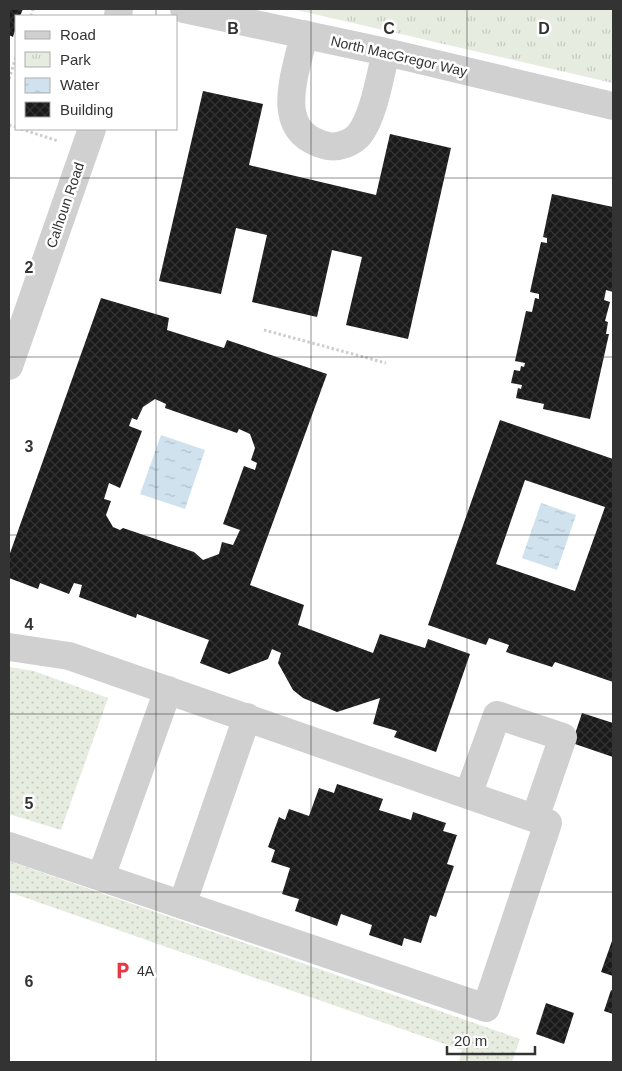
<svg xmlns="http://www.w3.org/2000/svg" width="622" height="1071" font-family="Arial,sans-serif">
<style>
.grass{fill:url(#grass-dots)}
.park{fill:url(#park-tufts)}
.water{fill:url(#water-ripples)}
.building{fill:url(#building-cross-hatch);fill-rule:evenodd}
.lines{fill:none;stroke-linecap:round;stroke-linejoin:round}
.path{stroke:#cdcdcd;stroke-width:3;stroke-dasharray:2.5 2.5;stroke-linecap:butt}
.minor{stroke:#d0d0d0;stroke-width:28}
.grid{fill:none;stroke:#333;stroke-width:1;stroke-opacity:0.55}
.labels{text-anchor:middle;stroke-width:5;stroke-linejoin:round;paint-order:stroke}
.street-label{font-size:14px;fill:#333;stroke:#fff}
.poi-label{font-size:14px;fill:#333;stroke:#fff;text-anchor:start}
.grid-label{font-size:16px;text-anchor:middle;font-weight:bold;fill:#333;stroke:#fff;stroke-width:5;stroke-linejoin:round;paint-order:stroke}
</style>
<defs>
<pattern id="grass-dots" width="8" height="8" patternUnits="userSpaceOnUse" patternTransform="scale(1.25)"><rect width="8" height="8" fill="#e6ecdf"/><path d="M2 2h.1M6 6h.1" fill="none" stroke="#c6cbc0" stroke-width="1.8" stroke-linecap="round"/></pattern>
<pattern id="park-tufts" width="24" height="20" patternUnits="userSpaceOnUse" patternTransform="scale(1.25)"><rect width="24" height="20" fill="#e6ecdf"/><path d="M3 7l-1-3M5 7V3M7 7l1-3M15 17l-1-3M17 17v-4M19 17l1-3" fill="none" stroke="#c6cbc0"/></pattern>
<pattern id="water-ripples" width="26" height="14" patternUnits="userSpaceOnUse" patternTransform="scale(1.25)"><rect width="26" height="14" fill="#cfe2ee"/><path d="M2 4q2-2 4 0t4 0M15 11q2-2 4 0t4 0" fill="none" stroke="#b2c2cd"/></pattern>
<pattern id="building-cross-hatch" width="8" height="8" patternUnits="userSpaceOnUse" patternTransform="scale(1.25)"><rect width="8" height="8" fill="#1a1a1a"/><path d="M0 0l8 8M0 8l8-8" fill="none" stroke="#333"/></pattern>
</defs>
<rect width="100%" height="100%" fill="#fff"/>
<!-- grass -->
<path class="grass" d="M9,667L34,671L108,698L61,830L9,814Z
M9,861L520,1039L512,1062H459L462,1050L9,892Z"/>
<!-- park -->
<path class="park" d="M292,9H613V83Z"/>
<!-- water -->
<path class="water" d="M161,435L205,450L185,509L140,494Z
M541,503L576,515L557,570L522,558Z"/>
<!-- building -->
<path class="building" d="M9,9H23L20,16H16V27L13,37L9,35Z
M203,91L263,104L249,165L376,195L390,134L451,148L408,339L346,325L362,257L332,250L317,317L252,302L267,235L236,228L221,294L159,281Z
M552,194L613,207V292L606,290L604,300L610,302L605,321L608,322L606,334H609L590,419L543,409L544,404L516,398L518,388L521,389L522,385L511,383L514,370L520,371L521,366L524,367L525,363L515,361L526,311L532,312L535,298L539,299V294L530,292L541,242L547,243V238L543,237Z
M101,298L169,318L167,330L224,348L227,340L327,374L250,585L304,605L298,625L373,653L380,634L425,648L428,639L470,654L436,752L394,737L397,731L373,724L380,698L337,712L303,698L293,690L278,663L281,653L272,649L268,659L229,674L200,663L209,640L137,614L136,618L79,597L82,585L74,583L69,594L40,583L38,589L9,578V556ZM155,399L166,404L165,408L237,433L239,429L250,434L255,448L251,460L257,463L255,470L244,466L223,524L240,530L233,545L222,542L219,554L203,560L194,552L123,528L120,530L113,527L106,515L111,501L104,499L109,483L120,488L142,431L129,426L132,418L137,420L143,407Z
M500,420L613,459V682L555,662L552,667L506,652L509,645L489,638L486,645L428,625ZM525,480L605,507L575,591L496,564Z
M582,713L613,723V757L572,743Z
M337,784L383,799L379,810L411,820L413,812L446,823L443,831L457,835L447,864L454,866L436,917L430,915L421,943L404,938L402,946L369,935L372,925L341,914L337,926L295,911L299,899L282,894L290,868L271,862L275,850L268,847L279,817L285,820L289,809L309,816L319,788L334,793Z
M613,938V976L601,972Z
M611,990L613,991V1014L604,1011Z
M546,1003L574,1013L564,1044L536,1034Z"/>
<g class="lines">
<!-- path -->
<path class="path" d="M31,16L33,9
M9,79L16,57
M9,125L16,127
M21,129L58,141
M264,330L386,363"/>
<!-- minor -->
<path class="minor" d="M184,9L386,52L613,106
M118,16L119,9
M304,34C296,74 270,133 328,146C338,148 352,143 359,135C374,116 380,76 386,52
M9,366L92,129
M9,647L69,656L548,823L486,1008L9,846
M468,795L497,715L563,737L535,818
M101,877L168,690
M182,905L247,717"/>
</g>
<!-- grid -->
<path class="grid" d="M156,9V16M311,9V1062M467,9V1062M156,129V1062M9,178H613M9,357H613M9,535H613M9,714H613M9,892H613"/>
<!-- icons -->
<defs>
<symbol id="parking-bare" viewBox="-9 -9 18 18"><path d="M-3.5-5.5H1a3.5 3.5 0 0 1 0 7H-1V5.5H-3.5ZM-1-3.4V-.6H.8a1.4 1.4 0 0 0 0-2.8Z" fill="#e63946" stroke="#fff" stroke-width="2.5" paint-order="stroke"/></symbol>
</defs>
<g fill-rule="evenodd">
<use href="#parking-bare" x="110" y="958" width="25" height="25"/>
</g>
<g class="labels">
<!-- street labels -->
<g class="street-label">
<text transform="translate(399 56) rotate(13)" y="5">North MacGregor Way</text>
<text transform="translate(65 205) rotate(-71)" y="5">Calhoun Road</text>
</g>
<!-- poi labels -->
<g class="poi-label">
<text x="137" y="976">4A</text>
</g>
</g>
<g class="grid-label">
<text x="233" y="34">B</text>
<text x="389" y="34">C</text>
<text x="544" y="34">D</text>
<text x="29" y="273">2</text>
<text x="29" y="452">3</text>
<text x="29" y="630">4</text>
<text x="29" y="809">5</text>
<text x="29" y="987">6</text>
</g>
<!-- border -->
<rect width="622" height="1071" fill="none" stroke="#333333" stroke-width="20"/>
<!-- legend -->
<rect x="15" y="15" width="162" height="115" fill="#ffffff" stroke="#adadad"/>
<rect x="25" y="31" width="25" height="8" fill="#d0d0d0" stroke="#adadad"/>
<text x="60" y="40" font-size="15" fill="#333333">Road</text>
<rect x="25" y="52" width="25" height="15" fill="url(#park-tufts)" stroke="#adadad"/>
<text x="60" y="65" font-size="15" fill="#333333">Park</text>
<rect x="25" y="78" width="25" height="15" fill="url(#water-ripples)" stroke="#adadad"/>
<text x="60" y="90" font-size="15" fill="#333333">Water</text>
<rect x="25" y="102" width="25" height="15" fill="url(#building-cross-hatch)" stroke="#adadad"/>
<text x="60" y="115" font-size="15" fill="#333333">Building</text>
<!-- scale -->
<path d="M447 1046v8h88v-8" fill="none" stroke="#333333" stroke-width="2.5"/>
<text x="454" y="1046" font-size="15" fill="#333333" stroke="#ffffff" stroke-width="4" paint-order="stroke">20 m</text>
</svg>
